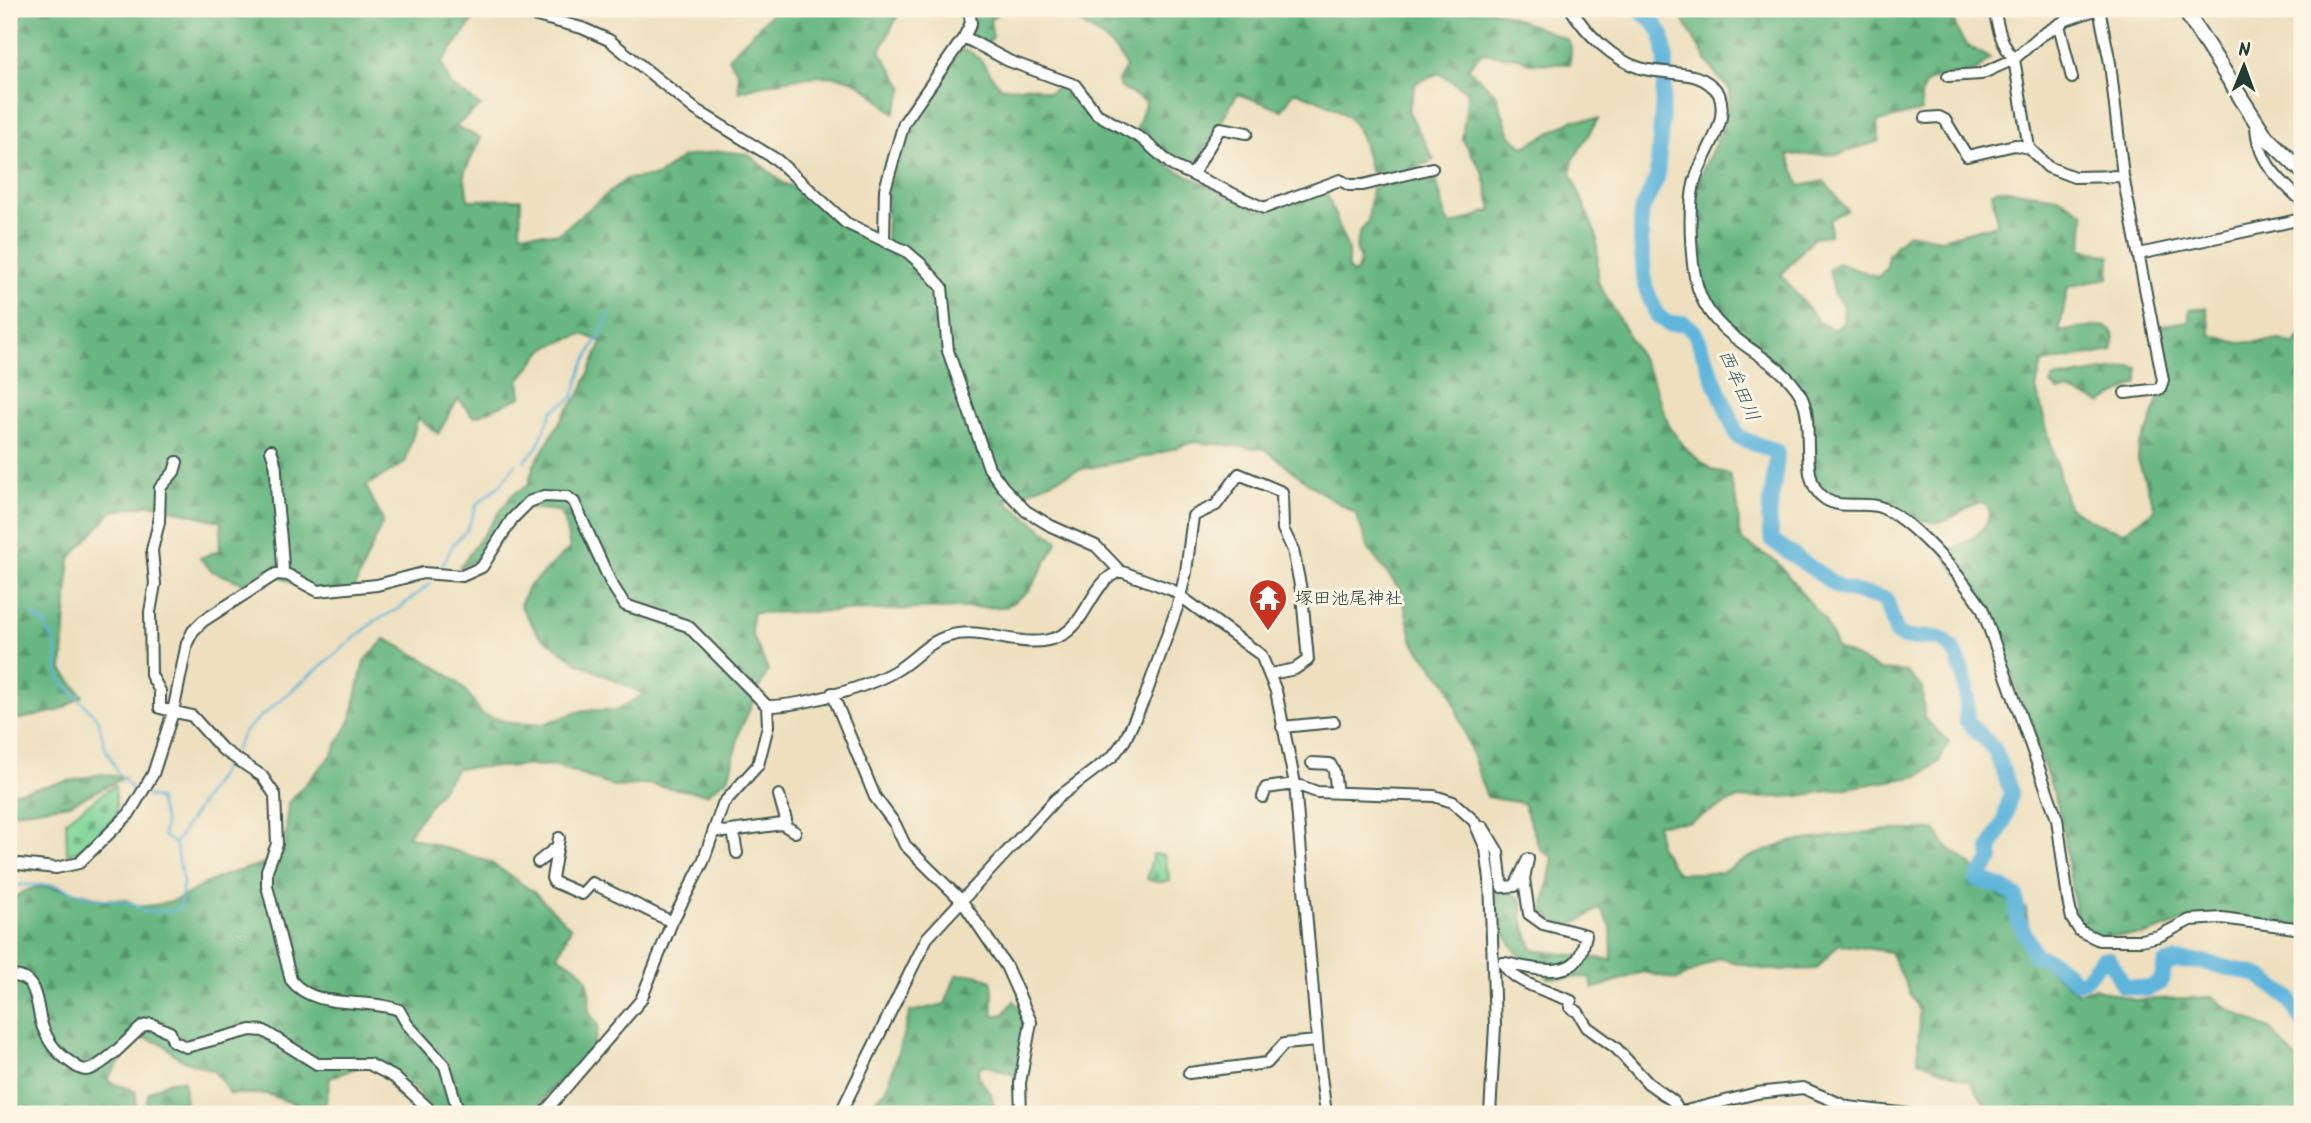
<svg xmlns="http://www.w3.org/2000/svg" width="2311" height="1123" font-family="Kalam,'Klee One',sans-serif">
<style>
.forest{fill:url(#forest-firs);stroke:#447a5b;stroke-width:2}
.cemetery{fill:url(#cemetery-stones);stroke:#508a67;stroke-width:2}
.lines{fill:none;stroke-linecap:round;stroke-linejoin:round}
.stream{stroke:#5eb5db;stroke-width:2.5}
.river{stroke:#5eb5db;stroke-width:16}
.minor-casing{stroke:#3e5549;stroke-width:14}
.major-casing{stroke:#3e5549;stroke-width:18}
.minor{stroke:#fff;stroke-width:10}
.major{stroke:#fff;stroke-width:14}
.labels{text-anchor:middle;stroke-width:6;stroke-linejoin:round;paint-order:stroke}
.poi-label{font-size:18px;fill:#1f3d34;stroke:#fcf5e5;text-anchor:start}
.water-label{font-size:19px;font-style:italic;fill:#2f5b5e;stroke:#fcf5e5}
</style>
<defs>
<pattern id="forest-firs" width="22" height="20" patternUnits="userSpaceOnUse" patternTransform="scale(1.75)"><rect width="22" height="20" fill="#68b782"/><path d="M5 1l3.5 6h-7zM16 11l3.5 6h-7z" fill="#55966b"/></pattern>
<pattern id="cemetery-stones" width="16" height="16" patternUnits="userSpaceOnUse" patternTransform="scale(1.75)"><rect width="16" height="16" fill="#80d69a"/><path d="M2 7V4a2 2 0 0 1 4 0v3zM10 15v-3a2 2 0 0 1 4 0v3z" fill="#68af7e"/></pattern>
</defs>
<rect width="100%" height="100%" fill="#fcf5e5"/>
<filter id="ink" filterUnits="userSpaceOnUse"><feTurbulence type="fractalNoise" baseFrequency=".0143" numOctaves="2"/><feDisplacementMap in="SourceGraphic" scale="14" xChannelSelector="R" yChannelSelector="G"/><feConvolveMatrix kernelMatrix="1 2 1 2 8 2 1 2 1" color-interpolation-filters="sRGB"/></filter>
<filter id="wash" filterUnits="userSpaceOnUse"><feTurbulence type="fractalNoise" baseFrequency=".00686" numOctaves="4" result="noise"/><feDisplacementMap in="SourceGraphic" scale="28" xChannelSelector="R" yChannelSelector="G"/><feGaussianBlur stdDeviation="1.57" result="paint"/><feColorMatrix in="noise" values="0 0 0 0 0 0 0 0 0 0 0 0 0 0 0 0 0 1.4 0 .05"/><feComposite in="paint" operator="in"/></filter>
<g filter="url(#wash)">
<rect width="100%" height="100%" fill="#eee0bf"/>
<!-- forest -->
<path class="forest" d="M9,9H481L442,63L451,85L481,106L455,126L481,138L464,173L468,200L521,199L520,232L558,234L626,179L657,176L683,157L720,151L748,154L783,183L810,194L845,228L886,244L888,187L911,117L961,50C979,49 989,74 1000,87C1024,90 1024,81 1049,93L1059,85L1073,87L1097,118L1139,141L1170,167L1257,210L1271,209L1318,188L1325,189L1348,250V268L1353,274L1357,271L1360,261L1356,247L1360,232L1368,221L1372,188L1434,170L1446,219L1452,225L1492,210L1483,172L1462,139L1468,92L1439,73L1416,83L1408,110L1434,160L1388,178L1370,171C1359,113 1347,112 1295,91L1282,110L1238,94C1224,112 1206,157 1190,170L1174,163L1136,131L1146,102L1120,87L1118,81L1126,67C1117,43 1071,13 1046,11C1031,10 1017,12 1002,10L990,20L993,37L985,46L970,33L975,26L973,9H1492L1567,39L1571,46L1570,64L1528,63L1519,58L1481,53L1468,68L1496,94L1510,135L1524,147L1573,120L1598,119L1573,160L1571,173L1597,237L1598,282L1651,376L1670,428L1689,452L1712,470L1729,475L1738,506L1739,533L1743,541L1777,562L1825,621L1837,648L1880,670L1906,672L1922,687L1924,718L1949,742L1939,762L1919,776L1798,796L1736,799L1689,822L1657,824L1659,845L1677,873H1721L1750,857L1789,842L1886,830H1935L1946,846L1970,864L2000,897L2026,908C2030,957 2042,963 2078,993L2094,988L2134,1000L2213,997L2230,1010L2270,1029L2302,1066V1114H1991L1971,1082L1918,1060L1919,1011L1890,952L1839,944L1816,969L1766,970L1719,958L1677,980L1643,972L1593,989L1590,977L1548,978L1541,965C1509,961 1496,918 1495,890L1512,893L1522,900V919L1533,950L1612,960L1611,927L1600,907C1580,923 1563,934 1543,912L1553,858L1540,849L1523,803L1487,797L1448,685L1413,642L1401,591L1369,550L1356,514L1316,489L1265,449L1194,442L1150,456L1078,470L1005,501L1058,541L1030,590L1006,607L752,613V634L768,670L740,730L729,777L707,794L647,784L615,787L554,765L457,768L407,836L490,862L535,893L571,928L558,956C590,973 590,978 589,1012L598,1025C596,1054 578,1062 560,1081C549,1091 540,1103 531,1114H434C421,1089 395,1074 371,1062L330,1078L324,1114L266,1094H230L214,1071L180,1059L163,1044L138,1036L107,1080C116,1088 127,1084 136,1093V1114H9V904C32,875 68,890 98,898C107,900 116,899 125,900C132,902 138,907 145,906C182,904 195,886 225,875C247,868 266,865 285,852L288,803L331,756L351,719L364,662L385,639C422,658 462,675 481,714L511,723L543,724L584,710H616L644,694L578,663L538,634L520,605L528,587L570,548L565,523L559,511L524,507L492,552L459,568L512,495L528,485L534,465L566,411L580,394L602,342L583,334L545,348L519,380L521,397L474,417L458,399L438,434L418,418L405,463L366,486L383,521L351,596L304,590L267,569L245,584L212,571L200,558L219,550L222,522L151,504L113,511L70,558L62,670L83,696L58,711L15,720L9,727Z
M776,9H901L880,51L904,88L894,113C882,103 869,89 856,82C828,68 767,83 739,92L738,73L728,58Z
M1677,9H1975L1953,12C1957,41 1964,45 1990,58C1985,63 1979,70 1973,72C1946,80 1915,68 1922,111L1877,122L1879,141L1839,154L1788,155L1800,186L1824,181L1847,210L1830,219V235L1814,237L1781,275L1819,322L1834,330L1843,323L1844,307L1835,295L1829,270L1838,263L1878,277L1887,268L1888,254L1908,233L1941,239L1997,224L1992,192L1999,189L2058,197L2084,213L2082,249L2110,256L2109,278L2068,287L2059,332C2079,330 2124,312 2112,351L2042,363L2036,388L2068,507L2096,523L2124,532L2155,509L2138,460L2139,445L2148,430L2166,380L2154,326L2189,321V310L2206,307L2211,335L2239,343L2281,340L2295,345L2302,332V799L2297,800L2290,814L2302,836V926L2192,918L2145,935L2100,936L2085,930L2076,918L2060,812L1991,616L1945,557L1946,552C1965,543 1994,531 1988,506L1982,502C1966,504 1957,519 1940,522C1923,525 1893,506 1875,501C1859,498 1844,503 1828,495C1798,477 1824,426 1806,400C1777,358 1708,330 1700,278C1696,255 1691,205 1698,183C1709,151 1730,124 1730,89C1709,72 1692,34 1677,9Z
M2130,367L2138,368V383L2101,403L2068,390L2058,391L2051,384L2053,379Z
M102,774L124,778L70,804L9,813V789L11,793Z
M976,974L991,981C996,993 990,1004 994,1016L1004,1014L1014,1001L1020,1009L1025,1030L1016,1076L985,1065L979,1067L978,1077L991,1094L996,1114H860L887,1089L910,1012L945,1004L956,975Z
M184,1080L186,1107L189,1114H148L146,1103L149,1092L170,1081Z"/>
<!-- cemetery -->
<path class="cemetery" d="M115,785L117,815L82,849L67,854L66,820Z
M1153,854L1164,855L1170,881L1156,882L1147,879Z"/>
<g class="lines">
<!-- stream -->
<path class="stream" d="M525,461L537,447L553,410L573,398L583,366L613,309
M442,566L454,543L467,530L477,504L500,485L516,464
M32,615L43,622L56,645L59,678L98,719L105,747L118,773L136,793
M235,750L244,732L259,718L375,621L398,609L431,583
M147,796L158,799L165,823L163,836L174,843
M9,889L20,885H55L92,898L133,903L147,912L174,911L180,907L183,882L175,843L228,761"/>
<!-- river -->
<path class="river" d="M1638,9L1653,21L1662,35L1666,60L1657,178L1641,212V241L1645,286L1657,315L1668,324L1684,323L1694,331L1738,437L1777,452C1777,481 1763,514 1773,541L1840,588L1886,599L1897,634C1911,643 1926,634 1940,639C1963,648 1970,699 1966,720L1995,750L2011,792L2004,822L1990,849L1991,860L1977,879L2001,887L2016,896L2017,917L2035,955L2052,961L2078,982L2086,979L2102,959H2109L2124,986L2147,989L2161,982L2165,964L2175,961L2203,962L2258,975L2288,997L2302,1020"/>
</g>
</g>
<g filter="url(#ink)">
<g class="lines">
<defs>
<path id="minor" d="M510,9L582,28L609,40L696,110L777,160L846,223L906,251L920,263L942,287L948,351L989,468L1003,487L1026,511L1051,526L1096,546L1120,571L1172,590L1261,655L1276,691L1295,784L1319,1061L1326,1114
M1571,9C1585,32 1613,60 1640,68C1667,76 1701,67 1719,94C1731,125 1700,155 1694,184C1688,210 1690,269 1700,294C1719,344 1776,353 1800,394C1817,422 1796,480 1825,499C1840,509 1860,502 1877,506C1909,515 1964,580 1982,608L2057,819L2068,900L2072,919L2080,931L2099,940H2141L2159,936L2190,920L2222,918L2302,929
M1994,9C1998,28 2001,44 2014,59L2029,148L2048,167L2074,177L2123,176
M2099,9L2110,63L2123,176L2163,380L2160,389L2125,393
M2059,25L2072,78
M964,37L1009,61L1075,85L1097,114L1142,139L1173,166L1264,208L1340,180L1349,185H1363L1432,168
M1948,76L1981,74L2014,59L2039,37L2066,20L2098,9
M1926,118L1939,117L1945,120L1967,156L2015,145L2029,148
M2256,123C2256,159 2277,178 2302,201
M1193,174L1220,128L1247,133
M884,240L885,189L904,123L964,37L971,23L969,9
M2139,254L2302,219
M271,450C279,469 275,481 277,500C279,525 283,548 283,574
M177,462L174,472L160,488L159,522L152,550L155,584L150,612L151,675L160,691V708L192,716L222,749L262,776L275,795L277,844L267,870V886L291,980C315,1011 365,997 399,1010L407,1024L445,1066L459,1114
M832,693L875,797L895,824L905,845L962,901L1006,966L1031,1022L1020,1083L1021,1114
M1282,727L1334,722
M1312,763L1330,764L1334,771L1337,793
M779,795L786,820L782,824
M1263,797L1266,788L1295,784L1317,792L1434,796L1453,802L1474,821L1486,849L1490,879L1495,1026L1490,1114
M1483,827L1498,852L1502,887L1515,886L1528,859L1524,879L1529,914L1543,924L1586,935C1584,942 1583,951 1579,957C1566,980 1524,966 1504,963
M714,830L724,832L782,824L795,832
M733,831L737,853
M559,838L552,878L554,882L582,894L592,883L672,922
M538,862L557,847
M9,863L56,868L79,863L129,814L153,774L173,712L187,643L193,631L203,621L276,574L288,575L318,591L377,585L423,573L462,576L482,567L512,519L529,502L544,496L567,497L574,502L611,583L625,605L688,626L767,706C803,706 871,687 900,668C917,657 929,641 949,636C986,625 1024,653 1060,636C1088,623 1090,583 1120,571
M1503,963C1512,983 1551,992 1571,1001L1570,1007L1578,1012L1587,1027L1616,1048L1648,1083L1673,1101L1680,1113
M9,976C41,974 35,1008 43,1028C50,1045 58,1054 73,1064C79,1069 86,1072 93,1068C111,1059 128,1039 143,1026L151,1024L170,1032L173,1041L186,1047L251,1030L264,1031L317,1064H369L394,1077L427,1107L430,1114
M1189,1073L1267,1063L1284,1044L1317,1041
M543,1114L641,1000L672,922L703,862L723,804L758,765L768,726L767,706
M840,1114L927,938L1056,799L1113,756L1125,740L1145,697L1178,605L1186,572L1193,516L1216,505L1239,474L1282,492L1283,529L1293,550L1302,595L1308,660L1295,669L1271,674
M1674,1114L1757,1093L1803,1088L1848,1107L1909,1114"/>
<path id="major" d="M2184,9L2266,137L2302,171"/>
</defs>
<!-- minor casing -->
<use href="#minor" class="minor-casing"/>
<!-- major casing -->
<use href="#major" class="major-casing"/>
<!-- minor -->
<use href="#minor" class="minor"/>
<!-- major -->
<use href="#major" class="major"/>
</g>
</g>
<!-- icons -->
<defs>
<symbol id="temple-pin" viewBox="-11 -11 22 30"><path d="M0 17L-7.5 6A9.5 9.5 0 1 1 7.5 6Z" fill="#c8321e" stroke="#fcf5e5"/><path d="M0-6L5-2H3V0L6.5 2.5H4V6H1.5V3h-3V6H-4V2.5H-6.5L-3 0V-2H-5Z" fill="#fff"/></symbol>
</defs>
<g fill-rule="evenodd">
<use href="#temple-pin" x="1246" y="576" width="44" height="60"/>
</g>
<g class="labels">
<!-- poi labels -->
<g class="poi-label">
<text x="1295" y="604">塚田池尾神社</text>
</g>
<!-- water labels -->
<g class="water-label">
<text transform="translate(1740 385) rotate(67)" y="7">西牟田川</text>
</g>
</g>
<!-- margin -->
<rect width="2311" height="1123" fill="none" stroke="#fcf5e5" stroke-width="35"/>
<!-- north arrow -->
<g transform="translate(2244 66) rotate(1)" stroke="#fcf5e5" stroke-width="5" paint-order="stroke">
<path d="M0-5L12 26L0 18L-12 26Z" fill="#1f3d34"/>
<text y="-10" font-size="19" font-weight="bold" text-anchor="middle" fill="#1f3d34">N</text>
</g>
</svg>
